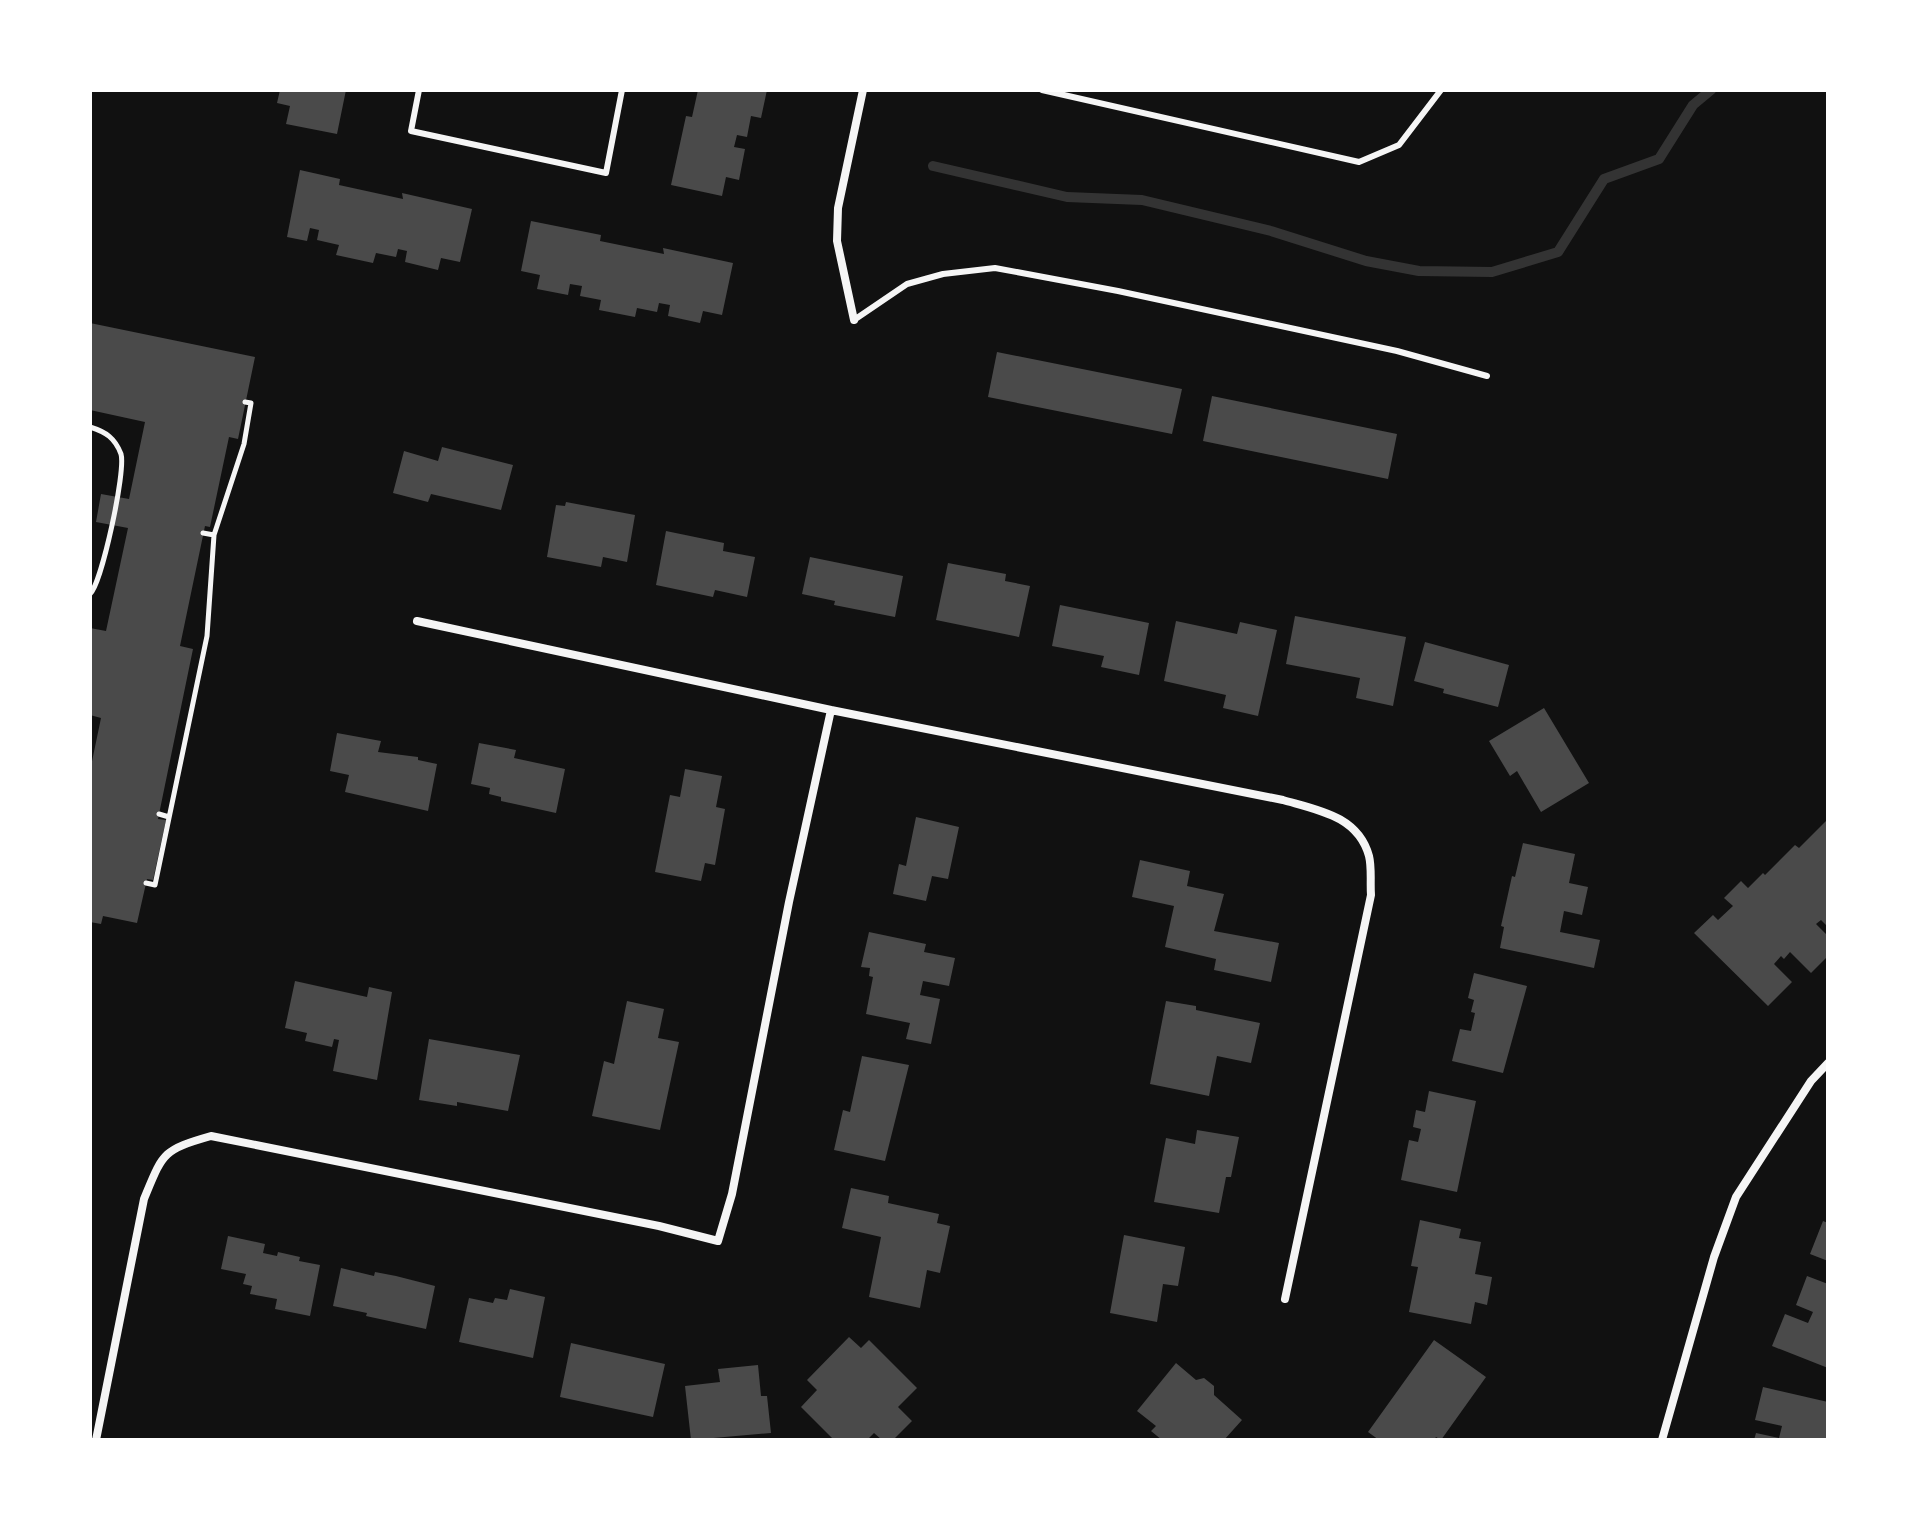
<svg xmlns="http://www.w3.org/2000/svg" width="1918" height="1530" font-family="'Archivo Narrow',sans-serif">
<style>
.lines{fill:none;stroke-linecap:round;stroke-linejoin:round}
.stream{stroke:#333;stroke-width:10}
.building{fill:#4a4a4a}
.path{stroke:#f5f5f5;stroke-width:5}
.service{stroke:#f5f5f5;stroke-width:6}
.minor{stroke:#f5f5f5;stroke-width:8}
</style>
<rect width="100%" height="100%" fill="#111"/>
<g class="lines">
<!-- stream -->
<path class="stream" d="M933,166L1067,197L1142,200L1271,231L1366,261L1419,271L1492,272L1558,252L1604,179L1659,159L1693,105L1711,90"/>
</g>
<!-- building -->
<path class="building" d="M280,90H346L337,134L286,124L290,106L277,103Z
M698,90H767L761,118L751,116L747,137L737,135L734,147L745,149L739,180L726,177L722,196L671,185L686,116L692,117Z
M300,170L340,179L339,185L403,199L402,193L472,209L460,262L441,258L438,270L405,262L407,251L398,249L396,257L376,253L373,263L336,255L339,245L317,240L319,230L310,228L307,241L287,237Z
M531,221L601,235L600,241L664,254L663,248L733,263L722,315L703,311L700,323L668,316L670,305L659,303L657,312L637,308L635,317L599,310L601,300L580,296L582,286L570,284L568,295L537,289L540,275L521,271Z
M90,323L255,357L238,439L229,437L210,527L205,526L180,646L193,649L158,819L166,820L153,880L147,879L137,923L103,916L101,924L90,922V771L101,718L90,715V628L106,631L128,528L96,522L101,494L129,499L145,422L90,410Z
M997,352L1182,389L1172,434L988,397Z
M1212,396L1397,434L1388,479L1203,441Z
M442,447L513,465L501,510L431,494L428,502L393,493L404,451L438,461Z
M566,502L635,515L627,562L603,557L601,567L547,557L556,505L565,506Z
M666,531L724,543L723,551L755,557L747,597L715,590L713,597L656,585Z
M810,557L903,576L895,617L834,605L835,601L802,594Z
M948,563L1006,574L1005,581L1030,586L1019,637L936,620Z
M1060,605L1149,623L1139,675L1101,667L1104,656L1052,646Z
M1295,616L1406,637L1393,706L1356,698L1360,678L1286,664Z
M1176,621L1237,634L1240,622L1277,630L1258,716L1223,708L1226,695L1164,681Z
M1425,642L1509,665L1498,707L1443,693L1444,689L1414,681Z
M1544,708L1589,783L1541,812L1517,771L1510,776L1489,741Z
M337,733L381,741L378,752L418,757V760L437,764L428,811L345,792L349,775L330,771Z
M479,743L516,750L514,758L565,769L556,813L501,801V797L489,794L490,788L471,784Z
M685,769L722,776L716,807L725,809L715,865L705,863L701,881L655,872L670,795L680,797Z
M916,817L959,827L948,879L932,876L926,901L893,894L899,864L906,866Z
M1828,819V927L1821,920L1816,924L1828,936V956L1811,973L1790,952L1784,959L1781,956L1774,964L1792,982L1768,1006L1694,933L1713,915L1718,920L1733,906L1724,898L1741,881L1748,888L1763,873L1765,875L1795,845L1799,848Z
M1523,843L1575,854L1569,883L1588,887L1582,915L1564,911L1560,932L1600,940L1594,968L1500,948L1504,927L1501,926L1512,876L1515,877Z
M1140,860L1190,871L1187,886L1224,894L1214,931L1279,943L1271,982L1214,970L1216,959L1165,947L1174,906L1132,897Z
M869,932L926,944L924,952L955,958L949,986L923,981L920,995L940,999L931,1044L906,1039L910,1023L866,1014L873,977L869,976L870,968L861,967Z
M1474,973L1527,986L1503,1073L1452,1061L1460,1029L1471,1031L1475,1013L1471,1012L1474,1000L1468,998Z
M295,981L367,997L369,987L392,992L377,1080L333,1071L339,1040L334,1039L332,1047L305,1041L307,1033L285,1028Z
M627,1001L664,1009L658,1038L679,1042L660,1130L592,1116L604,1061L614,1064Z
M1166,1001L1196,1006V1010L1260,1023L1251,1063L1217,1056L1209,1096L1150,1084Z
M429,1039L520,1055L508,1111L457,1102V1106L419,1100Z
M862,1056L909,1065L885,1161L834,1150L843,1110L850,1112Z
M1429,1091L1476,1101L1457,1192L1401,1180L1409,1140L1418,1142L1421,1129L1413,1127L1416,1110L1425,1112Z
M1197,1130L1239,1137L1231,1177H1226L1219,1213L1154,1202L1166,1138L1195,1144Z
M851,1188L889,1196L888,1203L939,1214L937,1223L950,1226L940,1273L927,1270L920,1308L869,1297L881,1237L842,1228Z
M1420,1220L1461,1229L1459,1238L1481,1242L1475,1274L1492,1277L1487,1305L1475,1302L1471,1324L1409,1312L1418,1267L1411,1266Z
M1823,1221L1828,1223V1261L1810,1254Z
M1124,1235L1185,1247L1178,1286L1163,1284L1157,1322L1110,1313Z
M228,1236L265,1244L263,1253L277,1256L278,1252L300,1257L299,1261L320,1265L310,1316L275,1309L277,1299L250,1294L252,1286L243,1284L246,1274L221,1269Z
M341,1268L374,1276L375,1272L396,1276L435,1286L426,1329L366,1316L367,1313L333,1306Z
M1807,1276L1828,1284V1368L1772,1346L1785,1314L1808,1323L1813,1312L1796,1305Z
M510,1289L545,1297L533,1358L459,1342L469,1298L493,1303L495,1298L507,1300Z
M849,1337L861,1348L869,1340L917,1388L898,1407L912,1421L893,1440H882L874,1433L867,1440H834L801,1407L817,1390L807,1380Z
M1434,1340L1486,1377L1441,1440L1436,1437L1434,1440H1379L1368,1432Z
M571,1343L665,1364L653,1417L560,1397Z
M1176,1363L1196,1380L1204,1378L1214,1386V1395L1242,1420L1224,1440H1162L1151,1431L1156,1426L1137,1411Z
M758,1365L761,1396H767L771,1433L691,1440L685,1386L720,1382L718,1369Z
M1763,1387L1828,1402V1440H1754L1756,1433L1779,1438L1782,1426L1755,1420Z"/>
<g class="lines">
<!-- path -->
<path class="path" d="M90,427C106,432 115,438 121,454C126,471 102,582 90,594
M203,533L214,535L244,444L251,403L245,402
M159,814L169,817
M146,883L155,885L207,636L214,535"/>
<!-- service -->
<path class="service" d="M419,90L411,131L606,173L622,90
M1042,90L1359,162L1399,145L1441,90
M854,320L907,284L943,274L995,268L1118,291L1397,351L1487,376"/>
<!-- minor -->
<path class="minor" d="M854,320L837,241L838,208L863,90
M417,621L831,710L1283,800C1318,810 1358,816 1369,856C1372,868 1370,883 1371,895L1285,1299
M96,1440L144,1199C163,1153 162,1150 211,1136L659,1226L718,1241L732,1194L789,902L831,710
M1662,1440L1714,1257L1736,1197L1811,1081L1828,1063"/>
</g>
<!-- border -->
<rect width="1918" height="1530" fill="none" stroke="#ffffff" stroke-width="184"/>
</svg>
